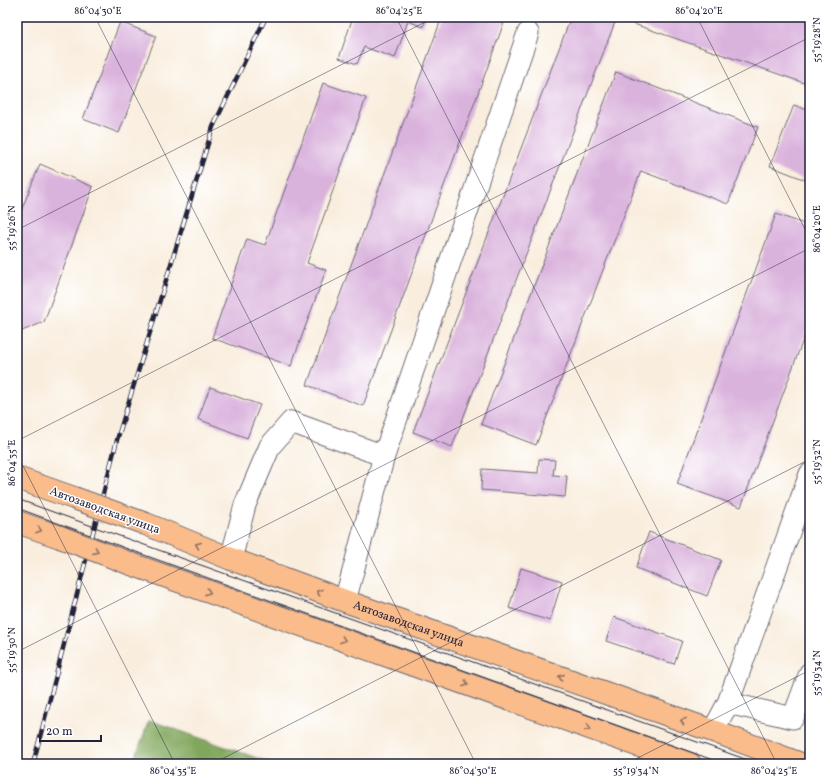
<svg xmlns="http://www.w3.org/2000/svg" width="827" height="781" font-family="Vollkorn,serif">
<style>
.forest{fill:#81a75d;stroke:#52644c}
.building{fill:#dab3dd}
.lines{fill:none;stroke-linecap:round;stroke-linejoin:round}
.minor-casing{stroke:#6d6974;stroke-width:23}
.major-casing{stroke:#6d6974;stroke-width:24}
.minor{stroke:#fff;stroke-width:21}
.major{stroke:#f9bc8a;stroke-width:22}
.tram{stroke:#22223b;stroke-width:1}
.rail-casing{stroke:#22223b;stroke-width:4.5}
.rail{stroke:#fff;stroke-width:3;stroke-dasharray:9;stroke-linecap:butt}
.major-bridge-casing{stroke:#6d6974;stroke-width:24;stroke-linecap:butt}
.major-bridge{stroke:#f9bc8a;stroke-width:22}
.oneway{stroke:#8e6f62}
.ticks{fill:none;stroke:#22223b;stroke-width:1;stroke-opacity:0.45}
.labels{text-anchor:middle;stroke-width:3;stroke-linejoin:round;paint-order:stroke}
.street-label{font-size:12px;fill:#22223b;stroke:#fff}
.neatline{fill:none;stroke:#22223b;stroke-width:1.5}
.ticks-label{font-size:10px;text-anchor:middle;fill:#22223b}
</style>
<rect width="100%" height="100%" fill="#fff"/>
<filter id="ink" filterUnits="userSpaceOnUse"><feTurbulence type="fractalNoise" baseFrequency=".025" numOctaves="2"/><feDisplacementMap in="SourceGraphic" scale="8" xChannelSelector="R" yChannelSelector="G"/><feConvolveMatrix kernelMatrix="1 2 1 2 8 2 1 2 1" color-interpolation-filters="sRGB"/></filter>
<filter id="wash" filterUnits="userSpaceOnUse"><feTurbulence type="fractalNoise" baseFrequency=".012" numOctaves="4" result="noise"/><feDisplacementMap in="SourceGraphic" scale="16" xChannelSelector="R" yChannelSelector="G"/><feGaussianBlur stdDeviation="0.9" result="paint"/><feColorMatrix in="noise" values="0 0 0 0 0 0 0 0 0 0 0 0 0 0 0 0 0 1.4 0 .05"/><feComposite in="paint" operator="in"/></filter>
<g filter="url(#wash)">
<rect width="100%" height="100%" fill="#f9eede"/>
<!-- forest -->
<path class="forest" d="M149,720L274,764H133Z"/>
<g id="blocks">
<!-- building -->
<path class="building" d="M353,17H427L423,27L408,21L395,58L364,47L357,64L339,58Z
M442,17H506L363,406L307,385Z
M571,17H617L452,447L413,432Z
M633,17H810V85L631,23Z
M120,22L156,36L119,133L83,119Z
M616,72L758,127L728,204L641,171L536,445L481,424Z
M323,83L366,98L307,263L326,270L291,366L212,338L247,239L265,245Z
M794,105L810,111V175L808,181L770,166Z
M40,164L93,187L44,322L17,333V221Z
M776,214L810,226V321L741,507L677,484Z
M210,387L260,405L247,438L198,419Z
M539,459L555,460L553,475L567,476L565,497L481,490L482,469L538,473Z
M649,532L721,560L707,596L636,568Z
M521,568L562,581L550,621L509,608Z
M614,617L682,641L674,664L606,641Z"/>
</g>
</g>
<g filter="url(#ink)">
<use href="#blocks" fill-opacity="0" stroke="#6d6974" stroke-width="1"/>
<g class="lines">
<defs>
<path id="minor" d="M384,456L528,33
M231,559L245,505L270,446L291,422L384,456L345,601
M728,703L793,718L810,673
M713,731L728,703L810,474"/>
<g id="major">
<path d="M17,478L74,498"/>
<path d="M17,522L60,537"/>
<path id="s1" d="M146,524L231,559L345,601L713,731L801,764"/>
<path d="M131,564L690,764"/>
</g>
</defs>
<!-- minor casing -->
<use href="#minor" class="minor-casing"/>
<!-- major casing -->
<use href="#major" class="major-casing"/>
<!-- minor -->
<use href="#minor" class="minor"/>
<!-- major -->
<use href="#major" class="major"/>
<!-- tram -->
<path class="tram" d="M17,499L139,543L759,764
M17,508L136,552L724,764"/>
<defs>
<path id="rail" d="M33,764L117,440L213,127L266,17"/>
</defs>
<!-- rail casing -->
<use href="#rail" class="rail-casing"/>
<!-- rail -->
<use href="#rail" class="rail"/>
<defs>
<path id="major-bridge" d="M74,498L146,524
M60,537L131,564"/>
</defs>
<!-- major-bridge casing -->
<use href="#major-bridge" class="major-bridge-casing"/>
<!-- major-bridge -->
<use href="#major-bridge" class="major-bridge"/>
</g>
<!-- one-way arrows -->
<defs><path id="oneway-chevron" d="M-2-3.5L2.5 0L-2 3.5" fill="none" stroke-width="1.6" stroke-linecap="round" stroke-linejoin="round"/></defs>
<g class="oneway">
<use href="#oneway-chevron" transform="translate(39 530) rotate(19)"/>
<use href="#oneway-chevron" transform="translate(198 545) rotate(-157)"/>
<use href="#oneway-chevron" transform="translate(96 551) rotate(21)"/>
<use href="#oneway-chevron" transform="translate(208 592) rotate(20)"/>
<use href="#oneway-chevron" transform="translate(319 592) rotate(-160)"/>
<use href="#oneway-chevron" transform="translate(343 640) rotate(20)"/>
<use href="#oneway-chevron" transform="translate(561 677) rotate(-160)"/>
<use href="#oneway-chevron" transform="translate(466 684) rotate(20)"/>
<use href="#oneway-chevron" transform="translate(683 721) rotate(-160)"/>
<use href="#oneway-chevron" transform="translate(588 728) rotate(20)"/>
</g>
</g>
<!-- ticks -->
<path class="ticks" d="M95,17L476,764M396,17L777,764M697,17L810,239M17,19L21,17M17,230L435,17M17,441L810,37M17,454L175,764M17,652L810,248M212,764L810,459M626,764L810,670"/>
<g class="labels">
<!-- street labels -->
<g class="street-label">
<text transform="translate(105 510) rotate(20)" y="4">Автозаводская улица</text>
<text dy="4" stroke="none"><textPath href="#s1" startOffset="281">Автозаводская улица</textPath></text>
</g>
</g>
<!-- margin -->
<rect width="827" height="781" fill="none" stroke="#fff" stroke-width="44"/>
<!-- scale -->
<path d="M40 735v6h61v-6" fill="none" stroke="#22223b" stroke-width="2"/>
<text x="46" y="735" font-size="12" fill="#22223b" stroke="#ffffff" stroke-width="3" paint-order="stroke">20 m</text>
<rect x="22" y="22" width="783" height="737" class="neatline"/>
<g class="ticks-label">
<text x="98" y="14">86°04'30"E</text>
<text x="399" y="14">86°04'25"E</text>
<text x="699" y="14">86°04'20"E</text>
<text transform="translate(816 40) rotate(-90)" y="4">55°19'28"N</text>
<text transform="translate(11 228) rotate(-90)" y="4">55°19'26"N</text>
<text transform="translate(816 229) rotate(-90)" y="4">86°04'20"E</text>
<text transform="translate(816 462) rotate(-90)" y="4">55°19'32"N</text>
<text transform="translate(11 463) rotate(-90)" y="4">86°04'35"E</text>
<text transform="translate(11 650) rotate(-90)" y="4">55°19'30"N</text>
<text transform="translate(816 673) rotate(-90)" y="4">55°19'34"N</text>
<text x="173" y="774">86°04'35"E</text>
<text x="473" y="774">86°04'30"E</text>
<text x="636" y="774">55°19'34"N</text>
<text x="774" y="774">86°04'25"E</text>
</g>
</svg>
